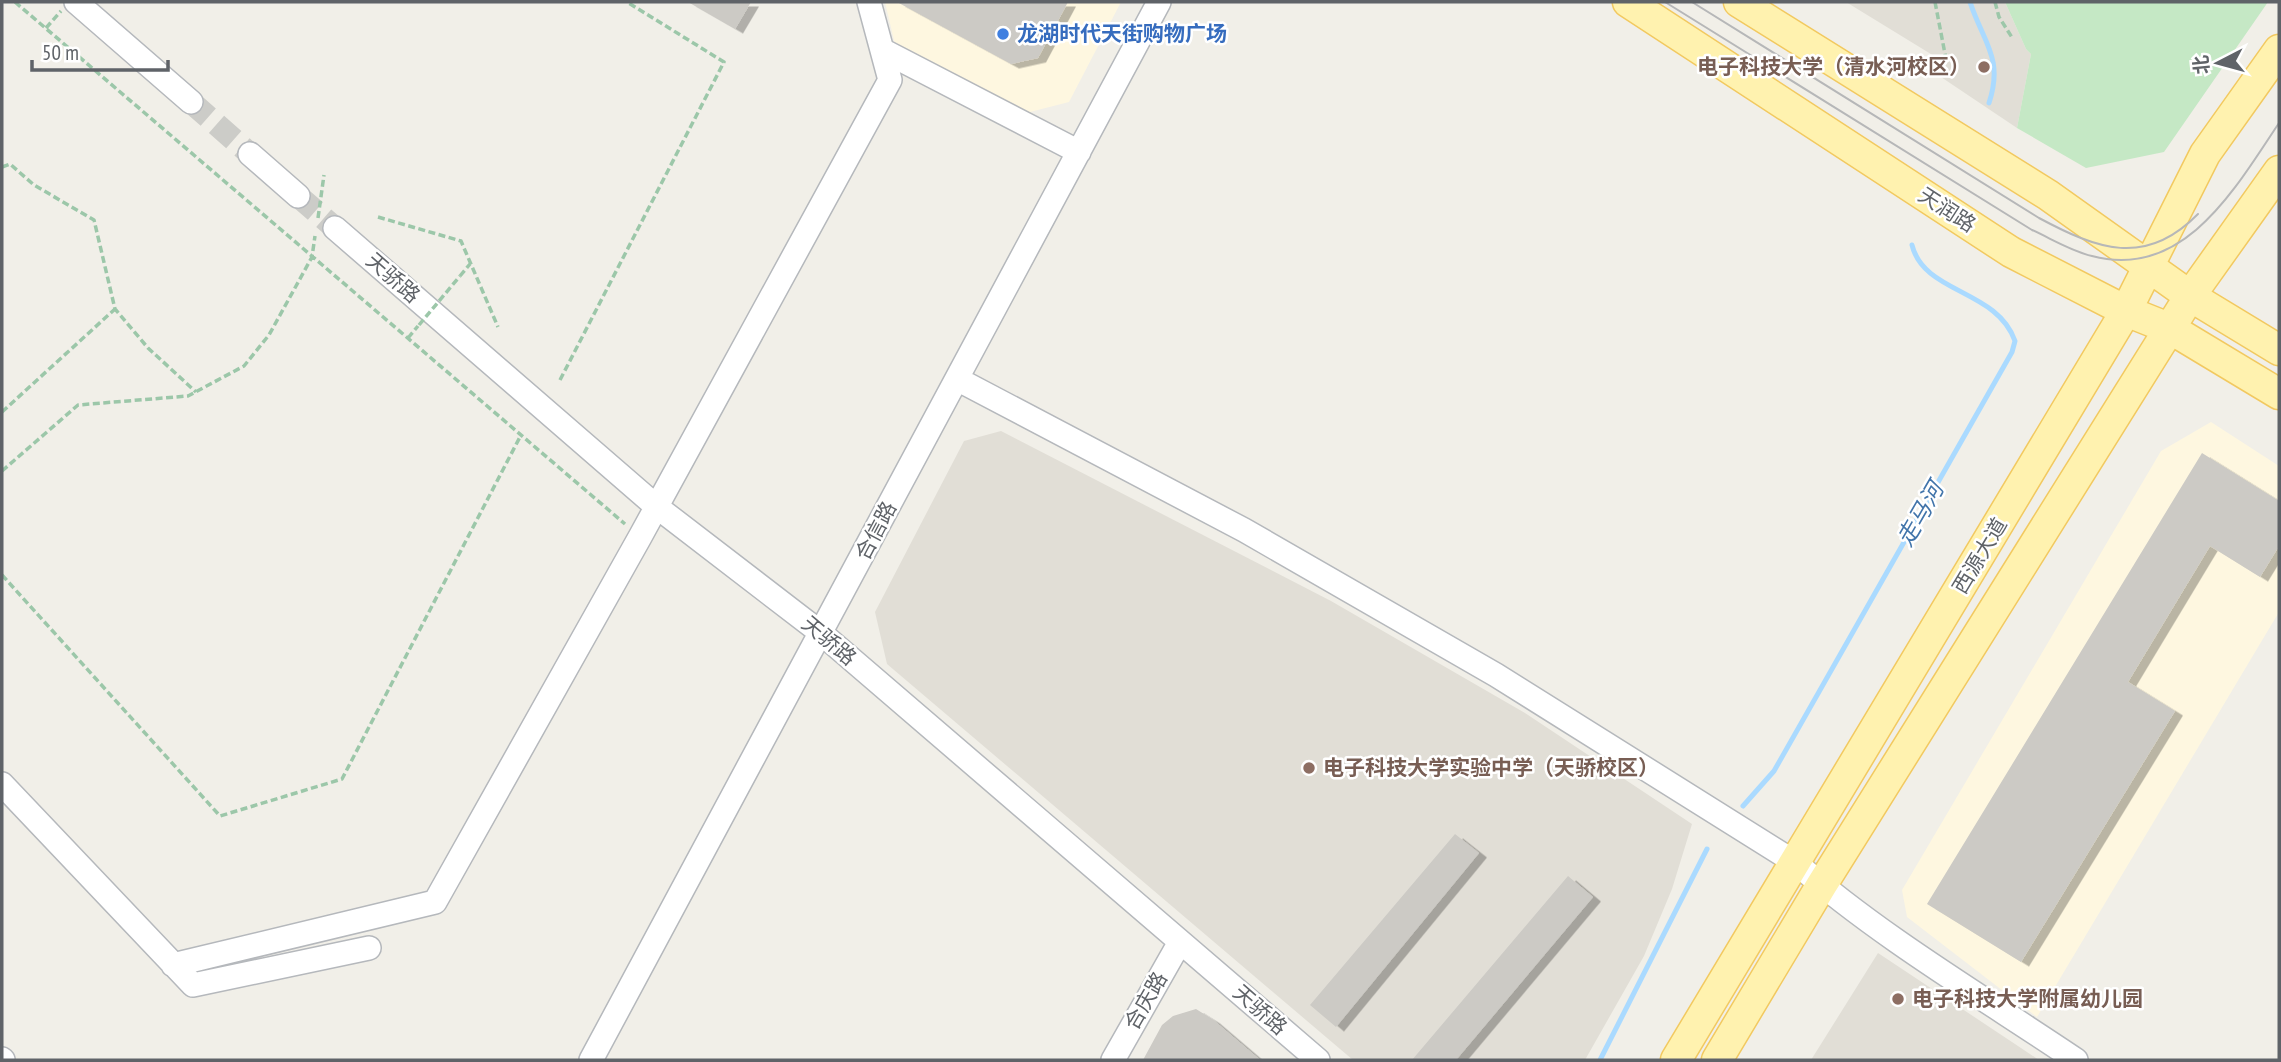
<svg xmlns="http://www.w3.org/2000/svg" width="2281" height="1062" font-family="'PT Sans Narrow','Noto Sans SC',sans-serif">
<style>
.commercial{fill:#fef7e0}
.education{fill:#e1ded6}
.green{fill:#c5e8c5}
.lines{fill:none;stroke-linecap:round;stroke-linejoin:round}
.stream{stroke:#aadaff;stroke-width:5}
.building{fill:#cccac5;filter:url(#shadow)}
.minor-tunnel{stroke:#ccccc8;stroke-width:23;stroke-dasharray:23 11;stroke-linecap:butt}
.minor-casing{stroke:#b5b8bc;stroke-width:26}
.major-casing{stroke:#f2c960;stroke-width:33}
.path{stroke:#9cc7a9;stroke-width:3.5;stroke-dasharray:7 3.5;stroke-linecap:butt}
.minor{stroke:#fff;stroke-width:23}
.major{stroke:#fff2af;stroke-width:30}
.tram{stroke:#b6b7b8;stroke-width:2}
.path-bridge{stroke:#9cc7a9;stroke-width:3.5;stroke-dasharray:7 3.5;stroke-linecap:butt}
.shop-dot{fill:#3f7fe0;stroke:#fff;stroke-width:2.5}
.education-dot{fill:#8d6e63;stroke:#fff;stroke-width:2.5}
.labels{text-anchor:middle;stroke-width:5;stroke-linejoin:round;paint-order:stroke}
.shop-label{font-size:21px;font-weight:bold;fill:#366cbe;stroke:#fff;text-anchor:start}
.education-label{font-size:21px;font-weight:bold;fill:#785e54;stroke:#fff;text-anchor:start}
.street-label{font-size:21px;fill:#5f6368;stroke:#fff}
.water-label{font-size:23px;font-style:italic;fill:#4174aa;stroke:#fff}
</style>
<defs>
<filter id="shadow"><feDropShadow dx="8" dy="4.5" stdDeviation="0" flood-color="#0004"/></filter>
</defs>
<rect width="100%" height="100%" fill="#f1efe8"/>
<!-- commercial -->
<path class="commercial" d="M885,2H1121L1069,102L1026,113L896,49Z
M2211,422L2279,466V612L2037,1017L1907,917L1902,890L2161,451Z"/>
<!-- education -->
<path class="education" d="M1846,2H2005L2026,49L2031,54L2017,128L1938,75L1939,59Z
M1001,431L1331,601L1525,713L1692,824L1672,889L1644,956L1585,1060H1353L887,664L875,612L964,441Z
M1878,953L2018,1046L2039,1060H1811Z"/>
<!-- green -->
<path class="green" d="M2005,2H2268L2164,152L2086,168L2017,128L2031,54L2026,49Z"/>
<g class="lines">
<!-- stream -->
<path class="stream" d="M1970,2C1983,42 2004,58 1989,103
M1743,806L1774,771L2012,352L2015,341C1997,289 1924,294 1912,245
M1600,1060L1707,849"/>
</g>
<!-- building -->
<path class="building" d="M688,2H751L735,29Z
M897,2H1068L1038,58L1011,64Z
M2202,453L2279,501V546L2260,577L2210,546L2128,682L2175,711L2021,962L1927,904Z
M1455,834L1479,853L1336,1027L1310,1005Z
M1568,876L1593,897L1456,1060H1412Z
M1196,1009L1212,1019L1260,1060H1143L1162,1025L1173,1016Z"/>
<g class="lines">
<!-- minor-tunnel -->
<path class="minor-tunnel" d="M191,102L250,154
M298,196L335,228"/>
<defs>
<path id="minor" d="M76,2L191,102
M884,51L1079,152
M250,154L298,196
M335,228L657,507L821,633L1318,1060
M957,379L1244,530L1496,675L1796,863C1879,936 1984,998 2076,1060
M2,784L193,985L369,948
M173,965L435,902L640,537L890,80L869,2
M2,1059L3,1060
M591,1060L1159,2
M1113,1060L1180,942"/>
<path id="major" d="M1628,2L2011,252L2126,311L2171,329L2279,394
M1739,2L2048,195L2190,296L2279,350
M1676,1060L2126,311L2205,154L2279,50
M1717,1060L1821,886L2190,296L2279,171"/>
</defs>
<!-- minor casing -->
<use href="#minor" class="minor-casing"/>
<!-- major casing -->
<use href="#major" class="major-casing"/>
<!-- path -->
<path class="path" d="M15,2L625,524
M1935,2L1946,59
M1995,2L1999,17L2013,39
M46,28L61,11
M2,167L10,164L34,185L94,220L115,309L148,348L196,392
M378,217L461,241L498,327
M318,218L324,175
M460,276L470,264
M408,338L418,326
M560,380L724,62L627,2
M2,412L115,309
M2,471L78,405L188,396L244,366L269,335L312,257L315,236
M2,575L220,816L342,779L521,435"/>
<!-- minor -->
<use href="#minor" class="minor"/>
<!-- major -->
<use href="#major" class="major"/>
<!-- tram -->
<path class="tram" d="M1665,2L2032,230C2052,239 2071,251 2092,256C2184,281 2236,187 2279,123
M1692,2L2039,218C2097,249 2145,268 2198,214"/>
<!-- path-bridge -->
<path class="path-bridge" d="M419,325L460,276"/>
</g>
<!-- markers -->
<circle class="shop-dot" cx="1003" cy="34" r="7"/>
<g class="education-dot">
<circle cx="1984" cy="67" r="7"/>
<circle cx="1309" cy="768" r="7"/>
<circle cx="1898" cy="999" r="7"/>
</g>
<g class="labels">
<!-- shop labels -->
<g class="shop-label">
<text x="1017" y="41">龙湖时代天街购物广场</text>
</g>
<!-- education labels -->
<g class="education-label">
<text x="1970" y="74" text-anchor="end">电子科技大学（清水河校区）</text>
<text x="1323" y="775">电子科技大学实验中学（天骄校区）</text>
<text x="1912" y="1006">电子科技大学附属幼儿园</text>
</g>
<!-- street labels -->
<g class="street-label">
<text transform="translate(1947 210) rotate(33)" y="7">天润路</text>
<text transform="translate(393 278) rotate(41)" y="7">天骄路</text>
<text transform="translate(876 531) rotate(-62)" y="7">合信路</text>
<text transform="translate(1980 556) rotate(-59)" y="7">西源大道</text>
<text transform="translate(829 641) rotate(40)" y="7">天骄路</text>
<text transform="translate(1146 1001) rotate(-60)" y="7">合庆路</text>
<text transform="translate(1260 1010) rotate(41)" y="7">天骄路</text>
</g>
<!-- water labels -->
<g class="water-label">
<text transform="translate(1920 514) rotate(-60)" y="8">走马河</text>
</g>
</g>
<!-- border -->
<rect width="2281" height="1062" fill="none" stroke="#5f6368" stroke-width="7"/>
<!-- north arrow -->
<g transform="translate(2218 63) rotate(264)" stroke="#ffffff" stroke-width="5" paint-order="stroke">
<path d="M0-5L12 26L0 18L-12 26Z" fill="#5f6368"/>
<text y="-10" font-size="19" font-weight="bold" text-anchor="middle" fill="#5f6368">北</text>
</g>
<!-- scale -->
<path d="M32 60v10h136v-10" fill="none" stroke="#5f6368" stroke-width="3.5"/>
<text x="42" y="60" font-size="21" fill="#5f6368" stroke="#ffffff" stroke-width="5" paint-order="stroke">50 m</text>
</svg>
